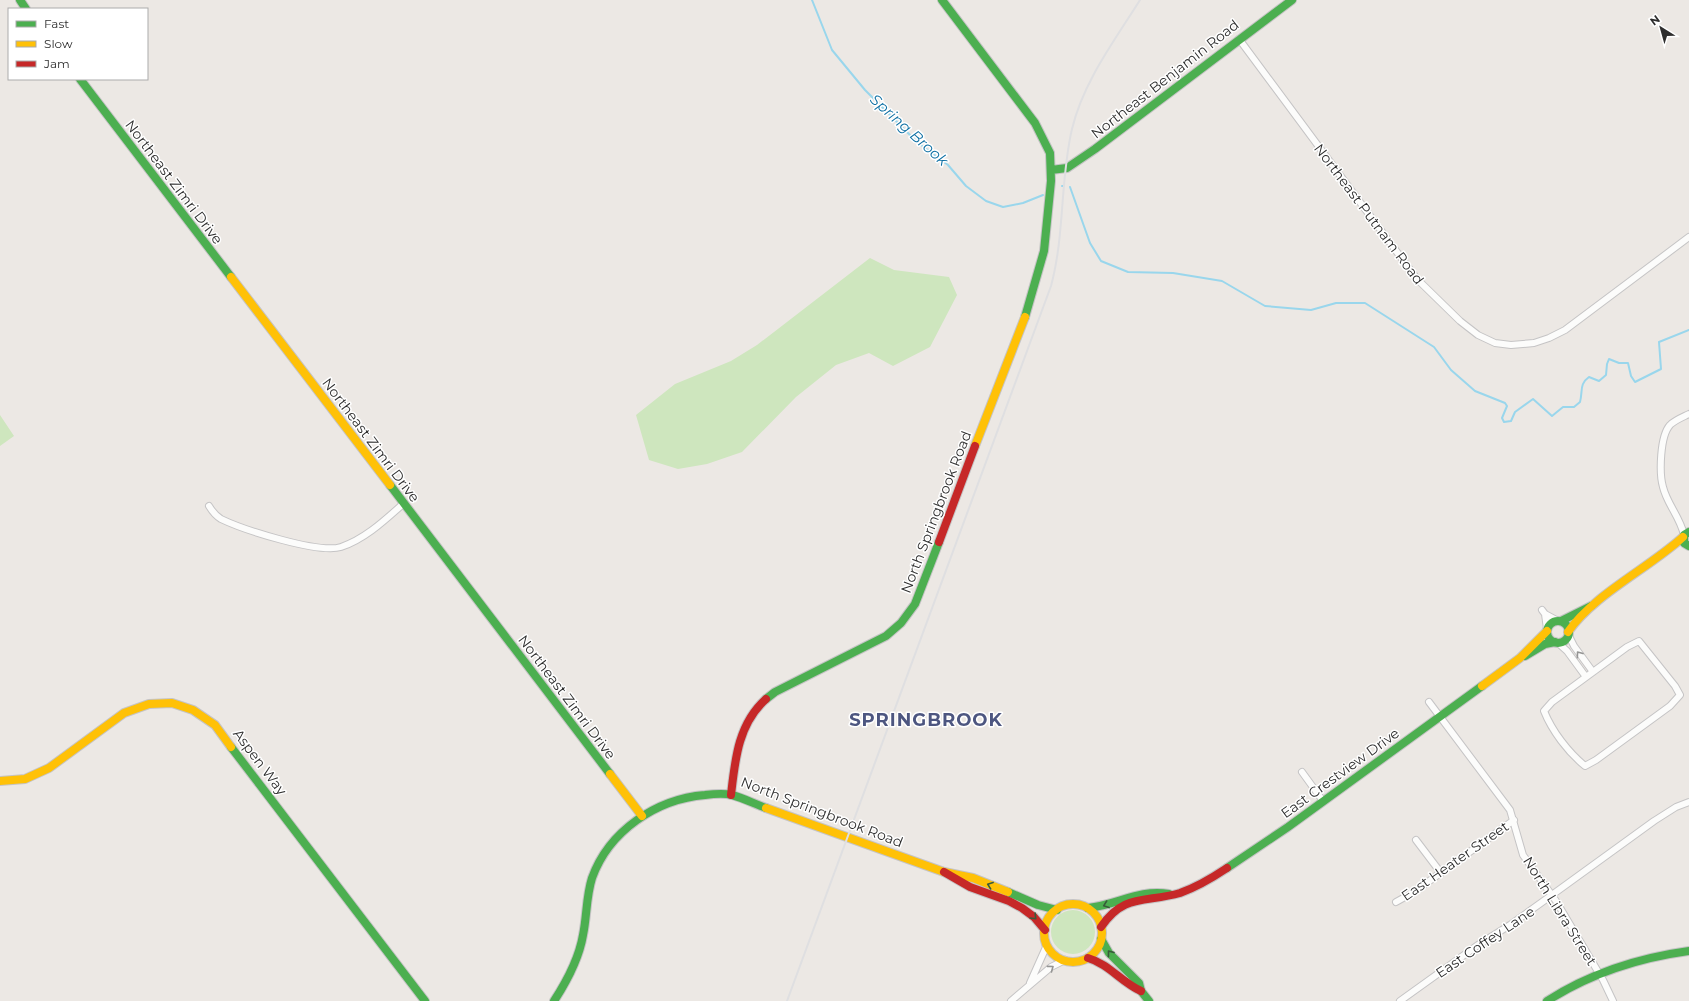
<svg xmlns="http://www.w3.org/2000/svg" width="1689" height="1001" font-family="Montserrat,sans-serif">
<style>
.green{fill:#cee6be}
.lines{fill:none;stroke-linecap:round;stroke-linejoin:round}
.stream{stroke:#99d6ec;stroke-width:2}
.street-casing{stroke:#c5c4c5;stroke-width:8}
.fast-casing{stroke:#c5c4c5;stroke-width:10}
.slow-casing{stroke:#c5c4c5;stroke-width:10}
.jam-casing{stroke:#c5c4c5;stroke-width:10}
.street{stroke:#fcfcfb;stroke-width:6}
.fast{stroke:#4caf50;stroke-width:8}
.slow{stroke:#ffc107;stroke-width:8}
.jam{stroke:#c62828;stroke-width:8}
.rail{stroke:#dfdfe1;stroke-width:2}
.oneway{stroke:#959594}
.oneway2{stroke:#385b3a}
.labels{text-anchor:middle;stroke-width:3;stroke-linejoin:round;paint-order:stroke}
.street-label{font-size:14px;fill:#2e2e2e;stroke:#fff}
.water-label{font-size:15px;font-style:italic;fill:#0d6fa3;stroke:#fff}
.district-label{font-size:18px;font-weight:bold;letter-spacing:1px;fill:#4d5680;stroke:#fff}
</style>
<rect width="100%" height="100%" fill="#ece8e4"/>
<!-- green -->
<path class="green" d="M870,258L894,270L949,277L957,295L930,347L893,366L869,353L836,365L796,397L742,452L707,464L678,469L649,460L636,415L675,384L731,361L757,345Z
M0,415L14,436L0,446Z
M1051 932a22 22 0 1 1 44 0a22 22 0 1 1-44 0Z"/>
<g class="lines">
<!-- stream -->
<path class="stream" d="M812,0L832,50L865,90L917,142L948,165L966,186L986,201L1003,207L1023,203L1043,195
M1062,186H1063
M1070,187L1090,243L1101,261L1128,272L1173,273L1222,281L1265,306L1311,310L1336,303H1365L1434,347L1451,370L1475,391L1505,403L1507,406L1502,418L1504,422L1511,421L1515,412L1533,399L1552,416L1563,407H1574L1580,402C1583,391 1579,384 1589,377L1599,381L1606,375L1607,364L1609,359L1619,363H1628L1631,376L1635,382L1661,369L1659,342L1689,330"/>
<defs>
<path id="street" d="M1239,39L1417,279L1460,321L1478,335L1495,343L1511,345L1534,343L1549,338L1565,330L1689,237
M209,506C212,511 216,516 221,519C244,530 319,554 341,547C365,539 385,520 403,504
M1684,535C1680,517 1667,504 1663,487C1659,473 1660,436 1670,425C1675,420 1683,417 1689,414
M1542,610L1545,614L1558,621
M1545,614L1547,629
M1568,634L1574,646L1593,672
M1639,641L1675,686L1680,695L1670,706L1596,760L1585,766C1568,752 1552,731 1544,711L1552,702L1627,647Z
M1557,642L1567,651L1586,677
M1429,702L1510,810L1523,855L1556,901L1603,980L1613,1001
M1302,772L1323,801
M1416,840L1441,873
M1396,902L1414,892L1514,820
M1030,983L1047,945
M1011,1001L1051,967L1065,960
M1400,1001L1478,945L1510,925L1545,900L1654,821L1676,807L1689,802"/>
<path id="fast" d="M20,0L26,9
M942,0L1035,123L1050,153L1051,181L1044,251L1025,317
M80,79L231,277
M1051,170L1067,168L1095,149L1292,0
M390,485L610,774
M1689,532L1684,535V543L1689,546
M1561,621L1591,606
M1547 632a11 11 0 1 1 22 0a11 11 0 1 1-22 0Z
M1525,656L1545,644L1555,642
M766,699L775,692L886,636L901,623L915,604L939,542
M231,747L425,1001
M1227,868L1288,827L1482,686
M1008,892L1038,905L1057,910
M1088,908C1118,905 1138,889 1169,894
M1101,939L1109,953L1139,983L1141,991L1149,1001
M554,1001C567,981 579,959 583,935C587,916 586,897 592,878C609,831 656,799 705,795C713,794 724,793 732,795C743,798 755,804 766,808
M1547,1001C1591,973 1637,958 1689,951"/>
<path id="slow" d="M231,277L390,485
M975,446L1025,317
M1568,632C1593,595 1649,568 1683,537
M1482,686L1520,658L1547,631
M610,774L642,816
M0,781L25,779L49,768L124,713L149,704L172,703L193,710L215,725L231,747
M766,808L944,872L973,878L1008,892
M1044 933a29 29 0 1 1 58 0a29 29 0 1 1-58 0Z"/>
<path id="jam" d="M939,542L975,446
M731,795C735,760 738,724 766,699
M944,872L970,887L1009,901L1022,908L1034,917L1045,930
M1101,927C1124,893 1145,903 1180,893C1197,887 1212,878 1227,868
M1088,958C1109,964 1121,982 1141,991"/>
</defs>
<!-- street casing -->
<use href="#street" class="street-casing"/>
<!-- fast casing -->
<use href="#fast" class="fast-casing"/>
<!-- slow casing -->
<use href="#slow" class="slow-casing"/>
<!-- jam casing -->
<use href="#jam" class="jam-casing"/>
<!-- street -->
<use href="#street" class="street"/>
<!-- fast -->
<use href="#fast" class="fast"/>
<!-- slow -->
<use href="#slow" class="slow"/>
<!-- jam -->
<use href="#jam" class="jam"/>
<!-- rail -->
<path class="rail" d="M787,1001L1051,286C1065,234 1060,179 1072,129C1083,82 1115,40 1140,0"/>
</g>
<!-- one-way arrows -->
<defs><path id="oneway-chevron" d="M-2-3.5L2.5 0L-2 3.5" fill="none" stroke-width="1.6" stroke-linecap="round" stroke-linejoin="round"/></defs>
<g class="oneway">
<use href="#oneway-chevron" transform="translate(1579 654) rotate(-126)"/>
<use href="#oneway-chevron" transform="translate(1051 968) rotate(-36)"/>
</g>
<g class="oneway2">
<use href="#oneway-chevron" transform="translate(990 885) rotate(-160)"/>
<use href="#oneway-chevron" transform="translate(1106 905) rotate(160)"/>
<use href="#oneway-chevron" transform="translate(1034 917) rotate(46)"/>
<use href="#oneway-chevron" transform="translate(1110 953) rotate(-127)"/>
</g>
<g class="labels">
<!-- street labels -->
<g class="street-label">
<text transform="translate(1165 79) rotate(-38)" y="5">Northeast Benjamin Road</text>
<text transform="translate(174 182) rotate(53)" y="5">Northeast Zimri Drive</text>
<text transform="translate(1369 214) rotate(53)" y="5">Northeast Putnam Road</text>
<text transform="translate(371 440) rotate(53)" y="5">Northeast Zimri Drive</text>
<text transform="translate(936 512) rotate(-69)" y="5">North Springbrook Road</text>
<text transform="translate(567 697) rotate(53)" y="5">Northeast Zimri Drive</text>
<text transform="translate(260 762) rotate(53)" y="5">Aspen Way</text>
<text transform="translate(1340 773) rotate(-36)" y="5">East Crestview Drive</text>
<text transform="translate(822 812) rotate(21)" y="5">North Springbrook Road</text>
<text transform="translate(1455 861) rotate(-35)" y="5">East Heater Street</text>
<text transform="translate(1560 911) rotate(58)" y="5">North Libra Street</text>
<text transform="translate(1485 942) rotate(-34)" y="5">East Coffey Lane</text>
</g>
<!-- water labels -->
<g class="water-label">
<text transform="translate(909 130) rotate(42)" y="5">Spring Brook</text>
</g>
<!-- district labels -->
<g class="district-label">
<text x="926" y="726">SPRINGBROOK</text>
</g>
</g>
<!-- legend -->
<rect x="8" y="8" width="140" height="72" fill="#ffffff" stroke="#ababab"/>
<rect x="16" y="21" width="20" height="6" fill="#4caf50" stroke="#ababab"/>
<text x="44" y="28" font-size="12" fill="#2e2e2e">Fast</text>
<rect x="16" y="41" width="20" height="6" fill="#ffc107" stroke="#ababab"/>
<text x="44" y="48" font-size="12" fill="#2e2e2e">Slow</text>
<rect x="16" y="61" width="20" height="6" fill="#c62828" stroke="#ababab"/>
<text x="44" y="68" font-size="12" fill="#2e2e2e">Jam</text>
<!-- north arrow -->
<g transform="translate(1661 28) rotate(323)" stroke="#ffffff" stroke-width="3" paint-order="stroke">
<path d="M0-3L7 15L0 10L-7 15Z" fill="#2e2e2e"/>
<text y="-6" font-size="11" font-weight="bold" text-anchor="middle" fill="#2e2e2e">N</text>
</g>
</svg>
